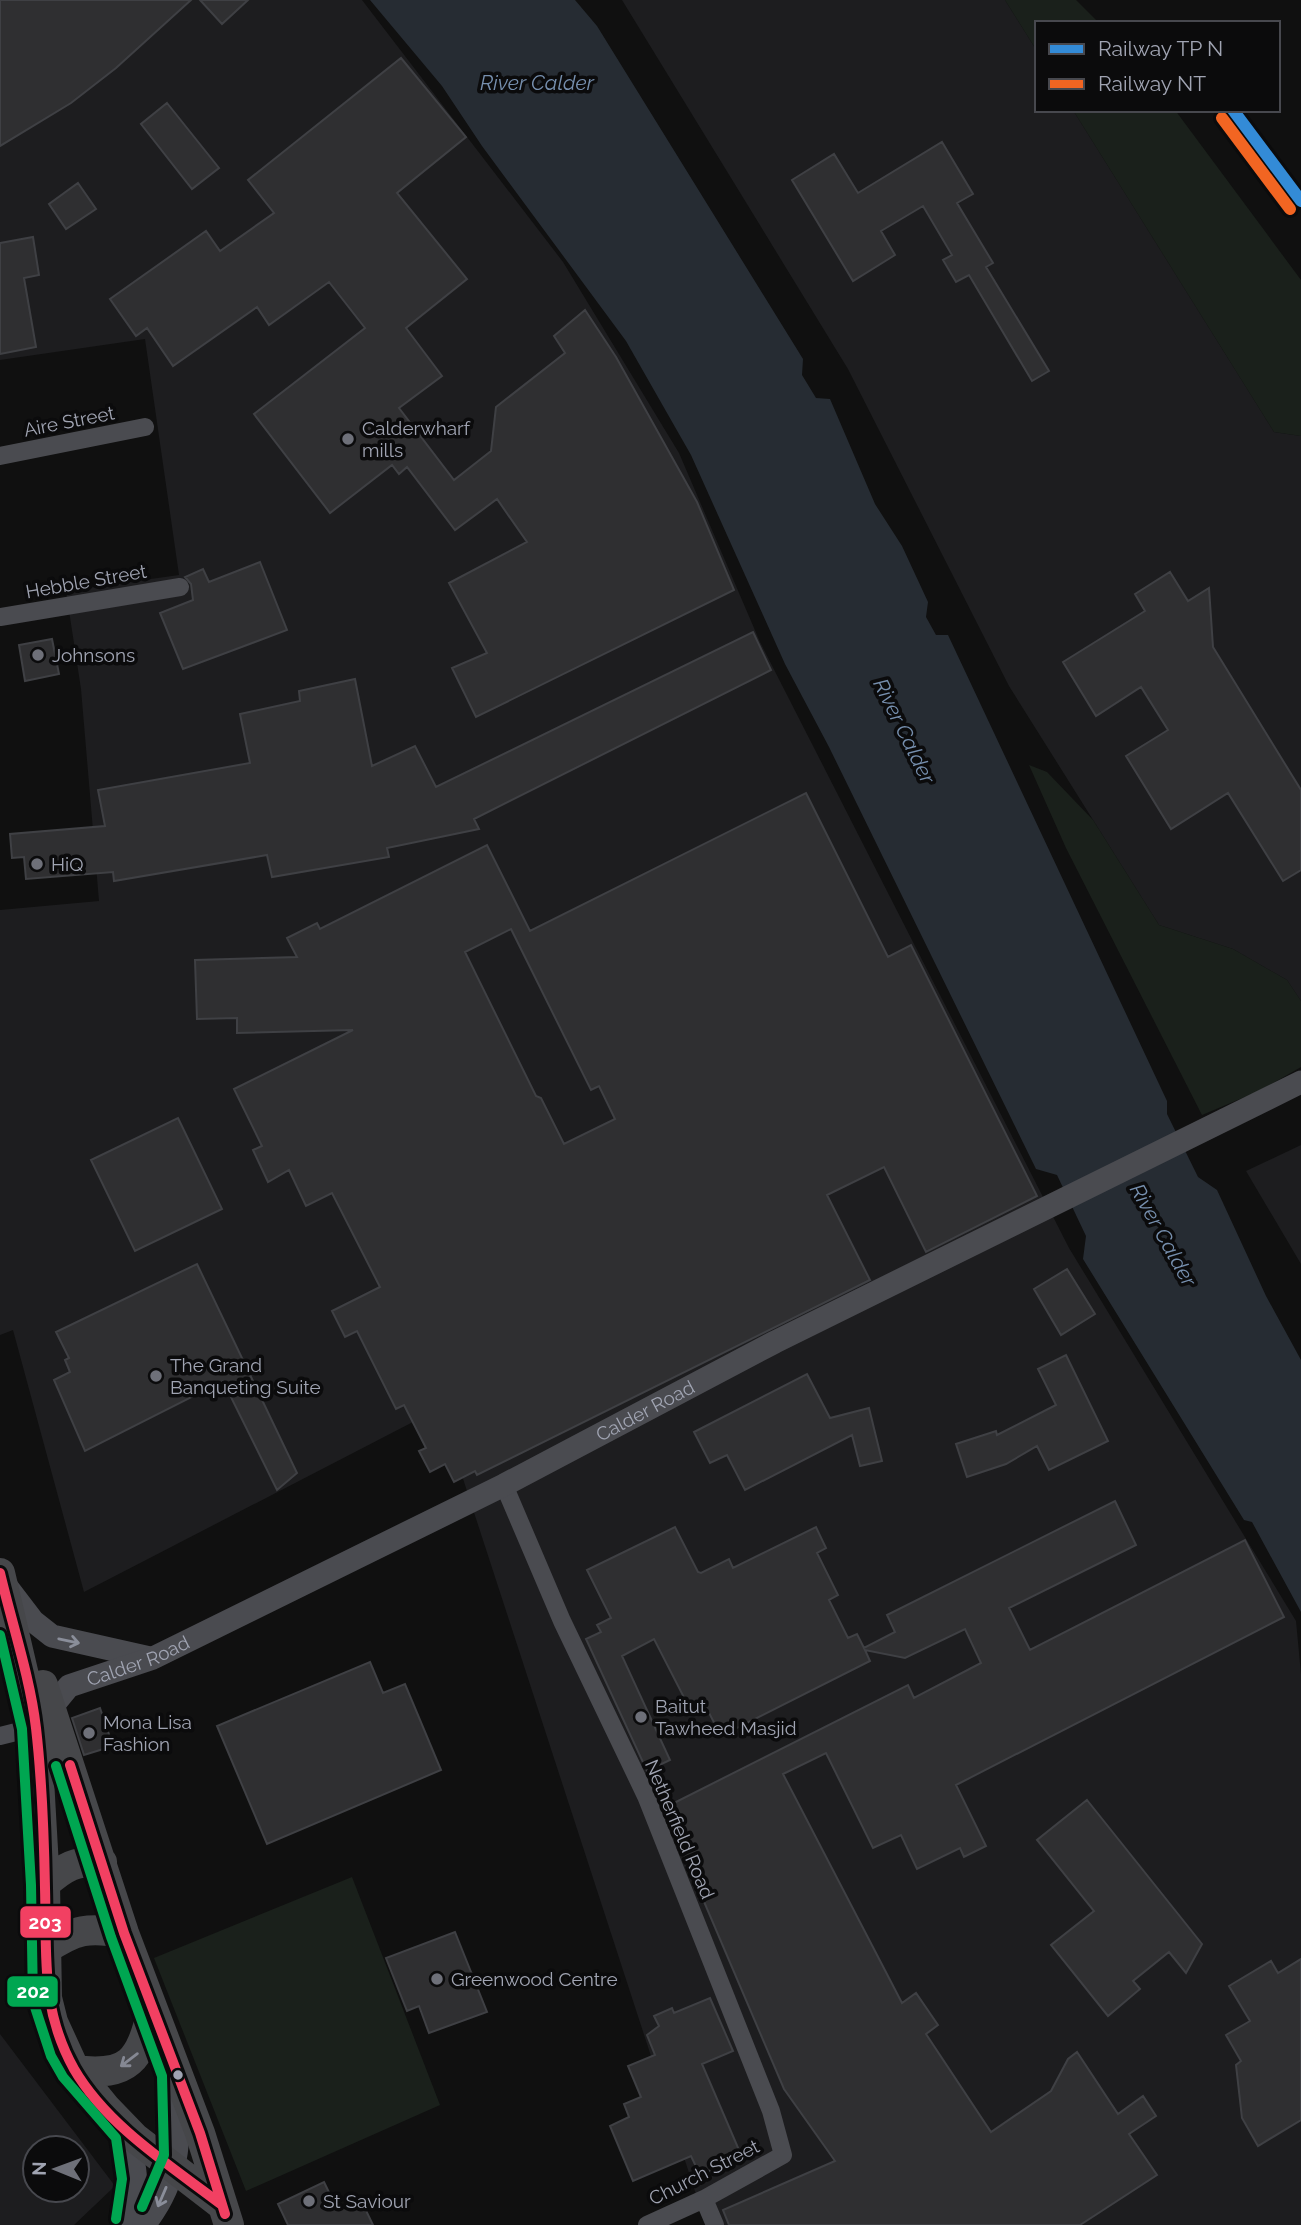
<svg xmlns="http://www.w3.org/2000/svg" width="1301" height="2225" font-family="Raleway,sans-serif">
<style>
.built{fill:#1d1d1f;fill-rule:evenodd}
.green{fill:#1a201b}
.water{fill:#262c33}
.building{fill:#2f2f31;stroke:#3f4044;stroke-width:2;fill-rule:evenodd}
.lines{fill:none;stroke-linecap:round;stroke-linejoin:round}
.minor{stroke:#4a4b50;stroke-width:18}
.tertiary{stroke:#4a4b50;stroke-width:23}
.trunk{stroke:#46474a;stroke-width:30}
.bus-1-casing{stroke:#0b0b0c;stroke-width:16}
.bus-2-casing{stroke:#0b0b0c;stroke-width:16}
.bus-1{stroke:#f24062;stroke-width:10}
.bus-2{stroke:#00a651;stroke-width:10}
.rail-1-casing{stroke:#0b0b0c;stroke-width:18}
.rail-2-casing{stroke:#0b0b0c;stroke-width:18}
.rail-1{stroke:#338bd7;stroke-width:12}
.rail-2{stroke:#f26522;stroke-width:12}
.oneway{stroke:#8a8e9a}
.oneway2{stroke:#858893}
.poi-dot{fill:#6e7079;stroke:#0b0b0c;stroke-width:2.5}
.bus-dot{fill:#a0a4b2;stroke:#0b0b0c;stroke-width:2.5}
.labels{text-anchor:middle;stroke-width:7;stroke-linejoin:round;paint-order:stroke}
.street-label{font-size:19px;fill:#a0a4b2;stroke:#0b0b0c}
.poi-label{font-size:19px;fill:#a0a4b2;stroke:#0b0b0c;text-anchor:start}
.water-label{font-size:21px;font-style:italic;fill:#768fae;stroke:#0b0b0c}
.line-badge{stroke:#0b0b0c;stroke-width:2.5}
.badge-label{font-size:19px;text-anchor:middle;font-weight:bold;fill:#fff}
</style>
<rect width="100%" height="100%" fill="#101010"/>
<!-- built -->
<path class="built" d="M0,0H362L563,262L679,453L760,642L1069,1248L1296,1621L1301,1674V2225H706L440,1408L84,1592L13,1330L0,1335V910L99,901L81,689L66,591L179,575L145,339L0,360Z
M622,0H1005L1037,51V110H1073L1274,432L1301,436V1001L1287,980L1233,949L1159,925L1009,686L848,369Z
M1301,1145V1264L1246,1171Z
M0,2034L115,2186L74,2225H0ZM35,2148H77V2190H35Z"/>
<!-- green -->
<path class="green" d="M1005,0H1076L1099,23H1037V51Z
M1073,110H1175L1301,280V436L1274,432Z
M1029,765L1047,772L1093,820L1159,925L1233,949L1287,980L1301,1001V1067L1259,1091L1202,1115L1066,848Z
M352,1877L440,2105L246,2191L154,1958Z"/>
<!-- water -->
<path class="water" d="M370,0H575L597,26L803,359L802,375L816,398L830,399L875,504L902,546L928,602L926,617L936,635H948L1167,1101V1114L1198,1177L1217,1190L1266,1296L1301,1360V1612L1252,1522L1244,1520L1083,1259L1086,1236L1057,1175L1036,1169L829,747L785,664L691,455L626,341L482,146L442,86Z"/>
<!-- building -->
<path class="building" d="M0,0H191L116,68L71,103L0,146Z
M200,0H248L222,24Z
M401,58L466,137L397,193L467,279L406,328L442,376L399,408L454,480L491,451L496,407L565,353L554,336L585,310L616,357L697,502L734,590L476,717L452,668L487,653L449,583L527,542L497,499L455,530L407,467L399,474L392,465L330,513L254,414L365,328L329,282L269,325L257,307L173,366L147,328L136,336L110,299L206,231L220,251L274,213L248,180Z
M167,103L219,168L192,189L141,124Z
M942,142L973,194L957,203L993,263L986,267L1049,371L1032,381L969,275L956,282L943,260L952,255L923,206L881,231L895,255L853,281L792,180L834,154L858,193Z
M78,183L96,209L66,229L49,204Z
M33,237L39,275L24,278L36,347L0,354V243Z
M260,562L287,630L183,669L160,613L193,600L191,584L185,577L203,569L209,582Z
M1170,572L1188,601L1209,588L1213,647L1301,790V870L1283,881L1228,793L1171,829L1126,756L1168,730L1141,687L1096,716L1063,662L1145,611L1135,594Z
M753,632L771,670L474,819L479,829L387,848L389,857L272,877L267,855L114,881L113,872L26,879L24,857L12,858L10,834L105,826L98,790L250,763L240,714L300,701L299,691L355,679L372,766L415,746L436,787Z
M52,639L59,674L25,681L19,645Z
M806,793L888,957L911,945L1037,1196L926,1252L884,1167L827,1195L870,1280L477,1475L475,1471L454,1482L445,1464L430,1472L419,1451L426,1448L404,1405L396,1409L357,1331L345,1337L332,1311L380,1287L332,1193L306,1206L289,1170L268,1182L253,1150L262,1146L234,1089L353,1030L237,1033V1018L197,1019L195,960L297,957L287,938L317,923L320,929L487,845L530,931ZM511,929L591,1090L599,1086L615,1119L564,1144L541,1098L536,1096L465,952Z
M178,1118L222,1209L135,1251L91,1160Z
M197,1264L297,1473L277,1490L223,1381L85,1451L54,1380L70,1372L65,1360L69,1358L56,1332Z
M1067,1269L1095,1314L1061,1335L1034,1289Z
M1066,1355L1108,1441L1049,1470L1037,1446L1006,1464L967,1477L956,1444L996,1431L997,1435L1056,1405L1038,1369Z
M807,1374L830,1418L869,1408L882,1461L860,1466L852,1435L745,1490L727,1455L710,1463L694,1432Z
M1115,1501L1136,1545L1009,1608L1030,1650L1245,1540L1284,1617L956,1785L986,1846L964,1857L960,1848L917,1869L901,1835L873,1848L826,1753L783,1774L902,2003L916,1993L938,2025L926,2034L991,2132L1051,2091L1068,2059L1077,2052L1118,2114L1143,2096L1156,2116L1129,2134L1157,2175L1080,2225H729L723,2210L835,2161L784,2089L664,1808L908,1685L914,1698L981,1663L965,1629L905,1658L865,1650L870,1661L721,1736L707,1709L693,1715L654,1639L622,1656L670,1760L647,1771L586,1639L601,1632L597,1625L611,1618L587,1570L675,1527L698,1572L701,1573L729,1559L733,1568L816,1527L826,1548L817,1553L838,1595L829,1600L848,1638L857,1634L864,1648L895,1632L887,1615Z
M370,1662L383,1693L405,1684L441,1770L267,1844L217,1726Z
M100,1708L113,1746L84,1755L72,1718Z
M1087,1800L1202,1944L1186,1973L1169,1952L1133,1981L1140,1989L1108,2016L1051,1945L1094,1911L1037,1840Z
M455,1932L487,2012L429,2033L419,2006L407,2011L386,1958Z
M1301,1959V2120L1258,2146L1242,2118L1236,2065L1241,2061L1226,2035L1250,2021L1229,1986L1271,1961L1278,1973Z
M710,1998L733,2051L702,2064L742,2157L700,2175L691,2156L633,2181L610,2126L629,2117L624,2104L641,2097L628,2066L655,2055L647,2035L659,2026L654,2016L672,2008L674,2013Z
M324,2182L337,2209L360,2198L373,2225H288L278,2204Z"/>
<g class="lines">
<!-- minor -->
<path class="minor" d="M0,456L145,427
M0,617L180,587
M504,1485L562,1621L646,1796L771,2111L783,2155L704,2199L647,2225
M0,1736L36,1727
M704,2199L715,2225"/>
<!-- tertiary -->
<g class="tertiary">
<path d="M4,1583L33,1621L52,1636L150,1658"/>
<path id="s1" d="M42,1719L69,1686L153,1658L504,1485L775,1342L1301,1082"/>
<path d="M129,2132C133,2161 143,2198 129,2225"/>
<path d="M144,2225C178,2182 181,2143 177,2090"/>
</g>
<!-- trunk -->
<path class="trunk" d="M0,1573L36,1727L45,1884L47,1998L53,2022L75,2070L106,2108L135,2138L222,2205
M43,1685L124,1933L200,2133L229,2225
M45,1884C64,1867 76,1860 102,1862
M46,1949C76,1929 88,1927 124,1933
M75,2070C130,2077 140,2060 152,2011"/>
<defs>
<path id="bus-1" d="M0,1573C12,1624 30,1677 36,1728C42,1780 44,1835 45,1888C47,1955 40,2008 74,2069C107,2126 171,2166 222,2205
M70,1765L124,1933L200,2133L225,2214"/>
<path id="bus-2" d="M0,1635L22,1729L31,1885L33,2001L51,2056L63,2077L116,2138L122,2179L116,2219
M56,1766L111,1937L162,2076L164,2155L142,2207"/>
</defs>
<!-- bus-1 casing -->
<use href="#bus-1" class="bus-1-casing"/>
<!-- bus-2 casing -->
<use href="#bus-2" class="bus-2-casing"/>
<!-- bus-1 -->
<use href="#bus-1" class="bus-1"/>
<!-- bus-2 -->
<use href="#bus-2" class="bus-2"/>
<defs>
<path id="rail-1" d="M1233,110L1301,201"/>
<path id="rail-2" d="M1222,118L1290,209"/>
</defs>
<!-- rail-1 casing -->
<use href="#rail-1" class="rail-1-casing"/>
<!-- rail-2 casing -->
<use href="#rail-2" class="rail-2-casing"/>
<!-- rail-1 -->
<use href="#rail-1" class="rail-1"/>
<!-- rail-2 -->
<use href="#rail-2" class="rail-2"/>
</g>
<!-- one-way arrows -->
<defs><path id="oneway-shaft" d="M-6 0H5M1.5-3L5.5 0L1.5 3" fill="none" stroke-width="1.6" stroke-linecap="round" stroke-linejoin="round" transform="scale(1.75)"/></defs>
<g class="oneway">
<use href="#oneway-shaft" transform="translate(69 1641) rotate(12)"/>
<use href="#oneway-shaft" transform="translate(162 2197) rotate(113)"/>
</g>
<use class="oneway2" href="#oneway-shaft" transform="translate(129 2060) rotate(143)"/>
<!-- markers -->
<g class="poi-dot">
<circle cx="348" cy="439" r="7"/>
<circle cx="38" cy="655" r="7"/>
<circle cx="37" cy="864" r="7"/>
<circle cx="156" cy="1376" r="7"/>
<circle cx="641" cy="1717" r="7"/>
<circle cx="89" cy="1733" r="7"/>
<circle cx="437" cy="1979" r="7"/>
<circle cx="309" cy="2201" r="7"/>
</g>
<circle class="bus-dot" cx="178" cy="2075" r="6"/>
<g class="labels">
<!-- street labels -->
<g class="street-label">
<text transform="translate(69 421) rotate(-11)" y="7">Aire Street</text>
<text transform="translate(86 581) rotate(-10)" y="7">Hebble Street</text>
<text dy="7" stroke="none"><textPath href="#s1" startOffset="682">Calder Road</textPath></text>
<text dy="7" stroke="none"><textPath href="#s1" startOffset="116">Calder Road</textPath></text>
<text transform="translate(680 1829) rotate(67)" y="7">Netherfield Road</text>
<text transform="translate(704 2172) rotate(-27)" y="7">Church Street</text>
</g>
<!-- poi labels -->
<g class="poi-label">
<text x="362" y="435">Calderwharf<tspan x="362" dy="22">mills</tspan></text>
<text x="52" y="662">Johnsons</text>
<text x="51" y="871">HiQ</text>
<text x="170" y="1372">The Grand<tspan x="170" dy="22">Banqueting Suite</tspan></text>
<text x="655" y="1713">Baitut<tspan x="655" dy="22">Tawheed Masjid</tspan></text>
<text x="103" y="1729">Mona Lisa<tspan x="103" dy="22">Fashion</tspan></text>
<text x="451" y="1986">Greenwood Centre</text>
<text x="323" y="2208">St Saviour</text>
</g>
<!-- water labels -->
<g class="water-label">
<text x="537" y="90">River Calder</text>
<text transform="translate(904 731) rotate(64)" y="7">River Calder</text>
<text transform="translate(1163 1235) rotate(61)" y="7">River Calder</text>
</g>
</g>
<g class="line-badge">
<rect x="19" y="1905" width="53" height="34" rx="7" fill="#f24062"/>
<rect x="6" y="1975" width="53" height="33" rx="7" fill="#00a651"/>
</g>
<g class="badge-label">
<text x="45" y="1929">203</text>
<text x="33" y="1998">202</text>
</g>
<!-- legend -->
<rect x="1035" y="21" width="245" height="91" fill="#0b0b0c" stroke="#47484e" stroke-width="2"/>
<rect x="1049" y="44" width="35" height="10" fill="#338bd7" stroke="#47484e" stroke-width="2"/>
<text x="1098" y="56" font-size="21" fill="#a0a4b2">Railway TP N</text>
<rect x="1049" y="79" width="35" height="10" fill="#f26522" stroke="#47484e" stroke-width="2"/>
<text x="1098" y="91" font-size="21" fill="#a0a4b2">Railway NT</text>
<!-- north arrow -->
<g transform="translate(56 2169) rotate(271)"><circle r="33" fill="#0b0b0c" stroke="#47484e" stroke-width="2"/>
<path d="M0-5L12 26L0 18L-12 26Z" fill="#6e7079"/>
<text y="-10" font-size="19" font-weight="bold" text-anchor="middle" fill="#a0a4b2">N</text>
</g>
</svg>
